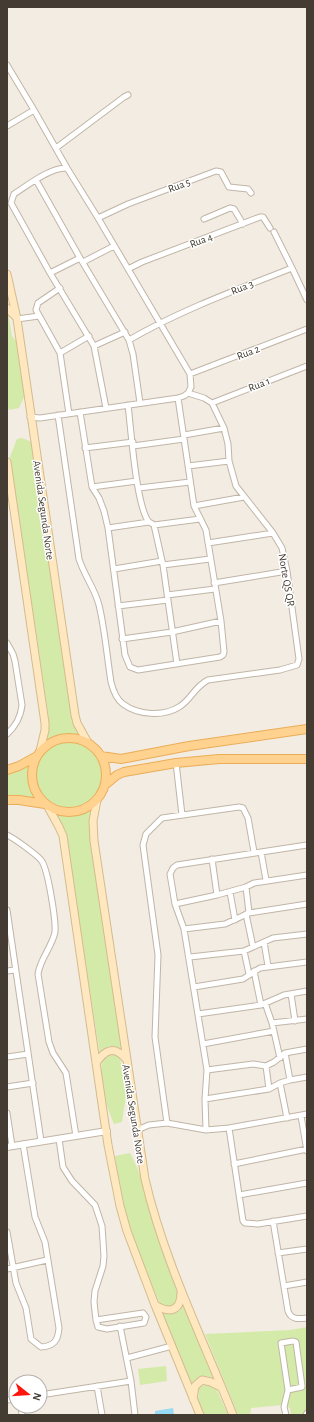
<svg xmlns="http://www.w3.org/2000/svg" width="314" height="1422" font-family="'Alegreya Sans',sans-serif">
<style>
.green{fill:#d4eaa8}
.water{fill:#99daf4}
.lines{fill:none;stroke-linecap:round;stroke-linejoin:round}
.minor-casing{stroke:#c1b5a7;stroke-width:7}
.tertiary-casing{stroke:#c1b5a7;stroke-width:8}
.secondary-casing{stroke:#d5bb8e;stroke-width:9}
.primary-casing{stroke:#ebad58;stroke-width:10}
.minor{stroke:#fff;stroke-width:5}
.tertiary{stroke:#fff;stroke-width:6}
.secondary{stroke:#ffe8c0;stroke-width:7}
.primary{stroke:#ffd28f;stroke-width:8}
.labels{text-anchor:middle;stroke-width:3;stroke-linejoin:round;paint-order:stroke}
.street-label{font-size:11px;fill:#443b32;stroke:#fff}
</style>
<rect width="100%" height="100%" fill="#f2ece2"/>
<!-- green -->
<path class="green" d="M7,311L8,312L12,336L16,341L25,395L19,408L9,410L7,405Z
M22,438L32,442L74,719L83,737L64,734L47,741L49,727V719L10,457L17,439Z
M36 775a33 33 0 1 1 66 0a33 33 0 1 1-66 0Z
M31,761C27,775 30,787 37,800L7,798V771Z
M94,808L91,820L123,1051L118,1047L109,1046L100,1052V1055L67,844L54,813C67,816 83,818 94,808Z
M109,1053L119,1054L127,1089L122,1122L114,1124C105,1103 98,1079 103,1057Z
M130,1153L137,1167L142,1181L177,1292C178,1302 176,1305 167,1308L159,1302L126,1221L119,1189L115,1156Z
M183,1304L214,1379L207,1376L195,1380L192,1387L159,1309L167,1312L180,1311Z
M307,1327V1415H291L290,1408L283,1405L251,1408L250,1415H238L205,1334L291,1330Z
M166,1366L167,1381L140,1385L138,1369Z
M209,1384L216,1388L228,1415H204L198,1400L199,1387Z"/>
<!-- water -->
<path class="water" d="M173,1408L174,1415H155V1411Z"/>
<g class="lines">
<defs>
<path id="minor" d="M7,65L34,110L7,126
M34,110L67,168
M56,148L124,97L128,95
M36,180L80,258L129,340L133,354L140,403
M98,218L128,204L216,171L221,172L229,187L248,189L251,193
M204,219L230,208L234,209L243,224
M274,232L292,268
M83,262L114,246
M128,269L142,262L260,217H263L270,228
M50,273L80,258
M60,288L38,303L36,310L60,353L69,414
M17,319L39,316
M129,340C181,310 236,290 292,268L307,300
M94,346L125,332
M60,353L89,336
M190,374L307,329
M212,403L307,366
M128,405C131,428 136,507 149,522C151,523 153,524 154,525L163,565L177,664
M106,408L94,346L50,273L11,203L14,194C28,185 51,167 67,168L98,218L190,374L191,387L188,393
M80,412L92,487L99,498L104,511L108,528L125,655L130,667L138,670L220,657L223,655L224,652L221,621L206,530L194,506L178,398
M30,417L40,418L178,398L184,396L188,393L204,398L212,403L224,428L228,444L229,461L236,486L273,533L282,548L287,571L299,659L297,665L280,670L208,680C194,687 192,699 179,707C163,717 138,715 123,704C116,699 113,690 111,682C107,657 105,630 99,605C95,589 84,575 79,559L58,415
M184,435L224,428
M133,446L184,439
M85,448L133,442
M188,466L229,461
M92,487L137,481
M139,488L190,482
M194,506L244,497
M154,525L200,519
M108,528L149,522
M208,543L273,533
M163,565L210,559
M114,569L162,561
M214,583L287,571
M167,595L215,589
M118,606L168,600
M122,639L172,632L221,621
M7,643L13,654L15,661L22,705C21,716 15,727 7,734
M176,763L182,815
M7,835C14,838 37,855 41,860C48,868 56,921 55,932C52,947 40,959 38,974L49,1042L53,1053L66,1073L76,1136
M261,852L266,880
M212,859L217,895
M246,887L249,913
M230,892L235,920
M175,904L217,895L246,887L254,883L307,875
M7,910L41,1141
M246,914L253,947
M184,929L225,924L249,913L307,904
M264,942L268,966
M244,951L249,974
M190,957L244,951L273,938L307,934
M7,971L15,970
M254,971L261,1005
M194,987L243,979L260,968L307,962
M291,994L295,1021
M265,1003L272,1023L280,1058
M198,1014L261,1005L284,995L307,991
M272,1023L307,1019
M203,1044L274,1031
M285,1053L290,1080
M7,1057L28,1054
M266,1066L269,1089
M207,1070L253,1064L266,1066L274,1062L285,1053L307,1049
M280,1083L290,1080L307,1077
M7,1087L33,1083
M205,1099L269,1089L280,1083L287,1118
M7,1113L12,1146
M301,1116L307,1151
M167,1123L155,1037L158,955L143,845L146,834L162,818L239,807L243,808L248,818L254,852
M229,1128L243,1221L245,1223L258,1224L307,1216
M137,1130L149,1125L167,1123L206,1130L229,1128L307,1114
M206,1130L205,1099L207,1070L184,929L175,904L170,874L173,868L177,865L307,845
M59,1139L63,1167L72,1181L95,1205L102,1226L104,1256L103,1266L95,1291L94,1302L96,1320L98,1327L107,1329L144,1323L146,1317L143,1313L96,1320
M234,1164L307,1149
M239,1195L307,1183
M273,1221L288,1311C291,1320 299,1319 307,1318
M7,1232L16,1283L26,1308L31,1339L41,1347C54,1346 58,1341 59,1328L45,1242L35,1217L23,1144
M278,1253L307,1249
M7,1269L47,1260
M284,1286L307,1282
M120,1326L131,1381
M127,1358L172,1346
M97,1386L102,1415
M40,1395L131,1381L135,1415
M7,1400L16,1399
M21,1406L22,1415
M286,1415L284,1407L288,1390L302,1387V1386L296,1342L293,1341L281,1343L288,1390
M306,1415L307,1413"/>
<path id="tertiary" d="M7,1147L107,1131"/>
<path id="secondary" d="M7,274L17,319L75,715L77,723L88,743
M7,308L16,317
M7,462L45,723V730L40,751
M97,800L93,821L94,841L145,1179C164,1261 202,1337 233,1415
M47,805L59,827L63,836L108,1145L120,1206L127,1231L155,1305L200,1415
M96,1063C105,1050 114,1045 126,1059
M155,1305C170,1314 181,1311 181,1292
M193,1399L195,1386L202,1380L211,1382L221,1387"/>
<path id="primary" d="M32 775a37 37 0 1 1 74 0a37 37 0 1 1-74 0Z
M101,756L121,759L189,746L307,729
M7,770L19,766L37,756
M105,785L117,775L124,772L176,763L219,759H307
M7,800H19L45,804"/>
</defs>
<!-- minor casing -->
<use href="#minor" class="minor-casing"/>
<!-- tertiary casing -->
<use href="#tertiary" class="tertiary-casing"/>
<!-- secondary casing -->
<use href="#secondary" class="secondary-casing"/>
<!-- primary casing -->
<use href="#primary" class="primary-casing"/>
<!-- minor -->
<use href="#minor" class="minor"/>
<!-- tertiary -->
<use href="#tertiary" class="tertiary"/>
<!-- secondary -->
<use href="#secondary" class="secondary"/>
<!-- primary -->
<use href="#primary" class="primary"/>
</g>
<g class="labels">
<!-- street labels -->
<g class="street-label">
<text transform="translate(179 185) rotate(-21)" y="4">Rua 5</text>
<text transform="translate(201 240) rotate(-21)" y="4">Rua 4</text>
<text transform="translate(242 287) rotate(-22)" y="4">Rua 3</text>
<text transform="translate(248 352) rotate(-21)" y="4">Rua 2</text>
<text transform="translate(259 384) rotate(-21)" y="4">Rua 1</text>
<text transform="translate(44 510) rotate(82)" y="4">Avenida Segunda Norte</text>
<text transform="translate(287 580) rotate(80)" y="4">Norte QS QR</text>
<text transform="translate(134 1114) rotate(81)" y="4">Avenida Segunda Norte</text>
</g>
</g>
<!-- border -->
<rect width="314" height="1422" fill="none" stroke="#443b32" stroke-width="16"/>
<!-- north arrow -->
<g transform="translate(28 1394) rotate(107)"><circle r="19" fill="#ffffff" stroke="#b4b1ad"/>
<path d="M0-3L7 15L0 10L-7 15Z" fill="#ff150d"/>
<text y="-6" font-size="11" font-weight="bold" text-anchor="middle" fill="#443b32">N</text>
</g>
</svg>
